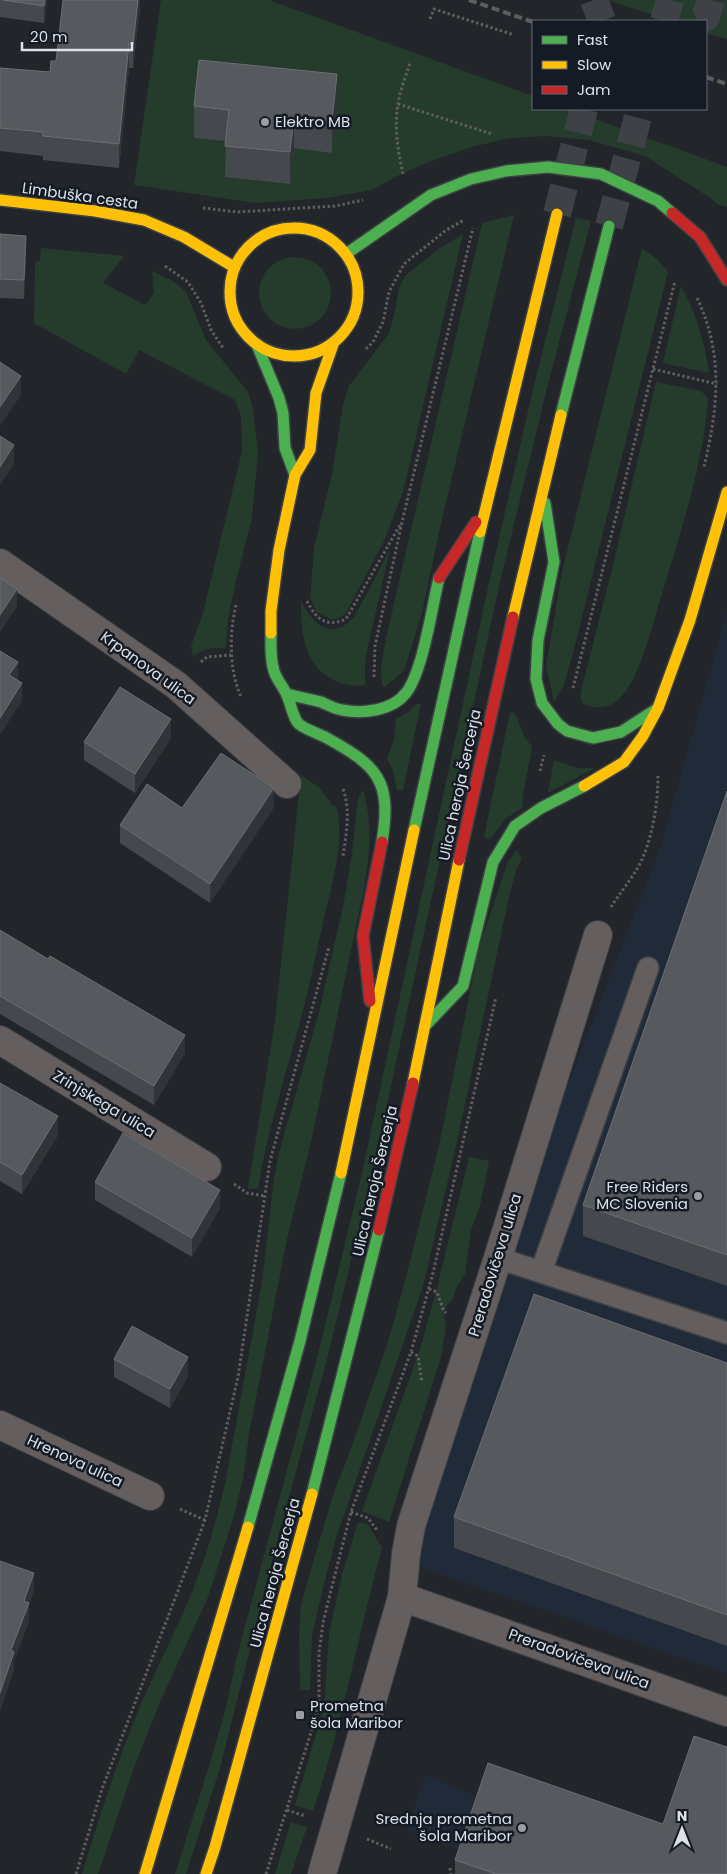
<svg xmlns="http://www.w3.org/2000/svg" width="727" height="1874" font-family="Poppins,sans-serif">
<style>
.built{fill:#212a38}
.green{fill:#253c2c}
.lines{fill:none;stroke-linecap:round;stroke-linejoin:round}
.primary-tunnel{stroke:#3e4247;stroke-width:28;stroke-dasharray:28 14;stroke-linecap:butt}
.lane-casing{stroke:#3d4044;stroke-width:24}
.street-casing{stroke:#3d4044;stroke-width:30}
.fast-casing{stroke:#3d4044;stroke-width:14}
.slow-casing{stroke:#3d4044;stroke-width:14}
.jam-casing{stroke:#3d4044;stroke-width:14}
.path{stroke:#5f5d60;stroke-width:3;stroke-dasharray:2.5 2.5;stroke-linecap:butt}
.lane{stroke:#645e5f;stroke-width:21}
.street{stroke:#645e5f;stroke-width:28}
.fast{stroke:#4caf50;stroke-width:11}
.slow{stroke:#ffc107;stroke-width:11}
.jam{stroke:#c62828;stroke-width:11}
.rail{stroke:#5e5d60;stroke-width:4;stroke-dasharray:8 4;stroke-linecap:butt}
.wall{fill:#45484d}
.shaded-wall{fill:#303438}
.building{fill:#56595d;stroke:#6b6e73}
.poi-dot{fill:#9b9fa5;stroke:#151b25;stroke-width:2}
.labels{text-anchor:middle;stroke-width:5;stroke-linejoin:round;paint-order:stroke}
.poi-label{font-size:15px;fill:#dce0e7;stroke:#151b25;text-anchor:start}
.street-label{font-size:15px;fill:#dce0e7;stroke:#151b25}
</style>
<rect width="100%" height="100%" fill="#22262b"/>
<!-- built -->
<path class="built" d="M727,612V1674L394,1558L440,1413L660,848Z
M425,1775L488,1801L470,1854L407,1830Z"/>
<!-- green -->
<path class="green" d="M161,0H269L533,96V109H568L727,167V207L717,204L712,199L645,156L589,140L546,136L509,138L472,147L431,161L397,176L372,190L327,198L256,203L134,185Z
M607,0H727V39L706,33V21H672Z
M514,215L440,528L422,613L404,671L385,687L382,685L381,666L386,638L482,223Z
M576,218L591,221L547,388L500,582L370,1183L326,1363L282,1522L220,1768L186,1874H175L210,1763L226,1708L237,1656L316,1362L360,1182L490,578L533,389Z
M463,234L403,492L384,541L346,613L339,618L332,620L317,612L310,597L311,588L314,548L332,474L343,405L349,386L388,335L393,320L399,288L405,276L437,250Z
M41,248L124,256L103,283L145,305L154,293L152,271L173,281L186,292L206,340L248,392L253,409L258,453L252,518L236,580L228,620L226,648C212,647 203,648 193,657L191,646L203,613L242,451L241,416L235,400L139,350L126,374L34,323L35,262L40,261Z
M642,248L657,259L668,272L572,657L564,685L554,702L546,666L562,572Z
M259 293a36 36 0 1 1 72 0a36 36 0 1 1-72 0Z
M681,286C696,314 705,342 709,373L663,363Z
M656,382L701,391L708,398C706,415 705,433 701,451C691,501 675,551 660,600C652,627 638,684 617,701C607,709 592,709 582,703L580,697L582,687L613,565Z
M390,549L366,655L365,668V685C354,687 342,685 332,679C303,664 301,630 301,601C314,626 332,642 355,616Z
M416,704H421L403,790H397L393,770L387,759L394,740L396,719L410,711Z
M510,712L515,713L524,736L532,747L523,795L522,808L505,819L490,839L484,837Z
M554,760L577,768H595L548,793Z
M301,775L320,788L332,805L336,806C346,840 331,888 323,922C317,950 311,979 304,1007C288,1068 268,1127 258,1188L253,1189L248,1188L275,1021Z
M363,790C373,825 370,852 364,888L312,1137L287,1239L249,1434L243,1478L234,1516L208,1597L160,1702L136,1762L98,1874H82C98,1821 115,1768 136,1716C153,1674 175,1634 192,1592C207,1555 217,1518 226,1479L262,1282L274,1178L279,1153L319,1012L343,907L352,854L357,808L359,796Z
M517,850L522,859L517,867L510,892L456,1146L423,1286L336,1538L325,1580L312,1634L310,1690H300L299,1633L301,1605L309,1576L334,1492L348,1457L388,1342L404,1285L439,1146L479,948L508,861Z
M469,1157L489,1161L480,1206L471,1230L465,1274L457,1286L453,1299L446,1306L444,1315L446,1326L441,1357L389,1522L362,1511L420,1349L437,1288Z
M358,1522L368,1524L382,1548C358,1635 342,1725 313,1811L295,1805L321,1717L325,1696L329,1633L342,1575Z
M291,1822L307,1827L291,1874H275Z"/>
<g class="lines">
<!-- primary-tunnel -->
<path class="primary-tunnel" d="M594,0L602,21
M664,21L670,0
M698,21L706,17L711,0
M557,214L584,109
M609,226L640,109"/>
<defs>
<path id="lane" d="M498,1258L727,1333
M541,1272L648,968"/>
<path id="street" d="M0,563L176,685L287,784
M0,1040L207,1167
M0,1425L150,1496
M402,1597L727,1712
M322,1874L402,1597L406,1554L411,1526L498,1258L598,935"/>
<path id="fast" d="M346,254L431,195L471,179L506,171L548,167L601,174L658,201L672,213
M257,345L279,398L283,413L285,448L295,475
M561,415L609,226
M545,503L554,562L538,640L536,679L542,703L558,724L567,731L593,738L621,732L655,710
M271,633C271,646 270,659 274,671C277,681 285,688 288,698C291,705 293,717 298,723C302,728 319,734 325,737C378,766 392,780 382,842
M287,694C298,697 310,699 321,702C328,705 335,709 342,710C363,714 392,711 406,693C423,671 432,607 439,578
M414,830L480,532
M425,1026L463,986L493,862L515,826L541,808L584,786
M312,1494L379,1230
M248,1527L300,1341L341,1173"/>
<path id="slow" d="M0,200L95,211L144,220L184,237L234,267
M230 292a64 64 0 1 1 128 0a64 64 0 1 1-128 0Z
M480,532L557,214
M513,617L561,415
M271,633V611L279,550L295,475L310,450L316,393L334,342
M584,786L624,762L643,736L658,708L690,620L727,492
M413,1083L459,860
M341,1173L414,830
M145,1874L248,1527
M206,1874L215,1847L312,1494"/>
<path id="jam" d="M672,213L700,237L727,280
M439,578L476,522
M459,860L513,617
M370,1001L363,936L382,842
M379,1230L413,1083"/>
</defs>
<!-- lane casing -->
<use href="#lane" class="lane-casing"/>
<!-- street casing -->
<use href="#street" class="street-casing"/>
<!-- fast casing -->
<use href="#fast" class="fast-casing"/>
<!-- slow casing -->
<use href="#slow" class="slow-casing"/>
<!-- jam casing -->
<use href="#jam" class="jam-casing"/>
<!-- path -->
<path class="path" d="M430,19L434,9L514,35
M398,104L492,134
M403,174C398,152 394,127 398,104C400,90 406,76 410,63
M203,208L237,212L335,206L363,200
M165,266L188,282L201,303L211,330L223,348
M697,298C724,354 718,409 704,467
M366,349L373,342L383,322L389,292L404,264L445,231L464,220
M653,369L717,384
M307,601C316,619 326,628 346,619L400,525
M236,605C229,635 229,669 241,697
M201,662L207,657L231,655
M374,677L375,646L402,522L473,228
M573,688L675,281
M540,771L544,755
M343,789C351,811 346,834 343,857
M611,907C621,891 636,874 643,857C653,833 658,803 658,776
M234,1184L247,1193L265,1196
M429,1289L437,1292L443,1309L446,1313
M411,1352L418,1356L422,1382
M180,1509L205,1520
M351,1512L368,1518L377,1530
M287,1810L305,1816
M367,1839L391,1849
M450,1868L451,1874
M76,1874L102,1789L205,1520L238,1377L270,1161L329,947
M266,1874L315,1720L319,1703V1653L323,1623L330,1594L351,1512L411,1352L433,1273L496,997"/>
<!-- lane -->
<use href="#lane" class="lane"/>
<!-- street -->
<use href="#street" class="street"/>
<!-- fast -->
<use href="#fast" class="fast"/>
<!-- slow -->
<use href="#slow" class="slow"/>
<!-- jam -->
<use href="#jam" class="jam"/>
<!-- rail -->
<path class="rail" d="M469,0L533,22
M706,77L727,84"/>
</g>
<!-- wall -->
<path class="wall" d="M0,0H47L44,23L0,17Z
M140,0V8L133,68H129L119,168L43,160V156L0,151V68L50,72L56,61Z
M194,106H337L332,153L294,148L290,184L225,177L226,141L194,138Z
M0,234L26,254L24,299L0,298Z
M171,738L135,793L84,760V742Z
M727,791V1286L583,1236V1205Z
M274,807L210,903L120,843V825L182,808Z
M0,930L185,1053L154,1105L0,1014Z
M0,1083L58,1135L22,1194L0,1181Z
M95,1182L220,1208L192,1257L95,1200Z
M114,1359L188,1376L170,1408L114,1377Z
M727,1363V1646L454,1548V1517Z
M663,1824L727,1874H455V1860Z"/>
<!-- shaded-wall -->
<path class="shaded-wall" d="M45,0H47L44,23V6Z
M138,0H140V8L133,68V45Z
M129,44V68L119,168V144Z
M337,74V106L332,153V121Z
M294,117V148L290,184V152Z
M26,236V254L24,299V280Z
M21,376V395L0,426V407Z
M14,445V464L0,485V467Z
M17,589V607L0,632V615Z
M18,662V680L9,693V675Z
M22,683V701L0,735V718Z
M171,719V738L135,793V774Z
M274,788V807L210,903V884Z
M185,1035V1053L154,1105V1086Z
M58,1116V1135L22,1194V1175Z
M220,1190V1208L192,1257V1238Z
M188,1357V1376L170,1408V1389Z
M34,1573V1592L29,1605V1622L14,1661V1670L0,1712V1693L24,1601Z"/>
<!-- building -->
<path class="building" d="M3,0H45L44,6Z
M63,0H138L133,45L129,44L119,144L43,136V132L0,128V68L50,72L51,61H56Z
M199,60L337,74L332,121L294,117L290,152L225,146L229,110L194,106Z
M0,234L26,236L24,280L0,279Z
M0,362L21,376L0,407Z
M0,436L14,445L0,467Z
M0,578L17,589L0,615Z
M0,651L18,662L9,675L22,683L0,718Z
M120,687L171,719L135,774L84,742Z
M221,753L274,788L210,884L120,825L147,784L182,808Z
M727,791V1255L583,1205Z
M0,930L48,959L50,956L185,1035L154,1086L0,996Z
M0,1083L58,1116L22,1175L0,1162Z
M123,1133L220,1190L192,1238L95,1182Z
M534,1294L727,1363V1615L454,1517Z
M132,1326L188,1357L170,1389L114,1359Z
M0,1561L34,1573L24,1601L29,1603L11,1650L14,1652L0,1693Z
M694,1736L727,1747V1874H496L455,1860L488,1763L663,1824Z"/>
<!-- markers -->
<g class="poi-dot">
<circle cx="265" cy="122" r="5"/>
<circle cx="698" cy="1196" r="5"/>
<rect x="295" y="1710" width="10" height="10" rx="2.5"/>
<circle cx="522" cy="1828" r="5"/>
</g>
<g class="labels">
<!-- poi labels -->
<g class="poi-label">
<text x="275" y="127">Elektro MB</text>
<text x="688" y="1192" text-anchor="end">Free Riders<tspan x="688" dy="17">MC Slovenia</tspan></text>
<text x="310" y="1711">Prometna<tspan x="310" dy="17">šola Maribor</tspan></text>
<text x="512" y="1824" text-anchor="end">Srednja prometna<tspan x="512" dy="17">šola Maribor</tspan></text>
</g>
<!-- street labels -->
<g class="street-label">
<text transform="translate(80 196) rotate(8)" y="5">Limbuška cesta</text>
<text transform="translate(148 668) rotate(36)" y="5">Krpanova ulica</text>
<text transform="translate(460 785) rotate(-78)" y="5">Ulica heroja Šercerja</text>
<text transform="translate(104 1104) rotate(31)" y="5">Zrinjskega ulica</text>
<text transform="translate(375 1181) rotate(-77)" y="5">Ulica heroja Šercerja</text>
<text transform="translate(495 1265) rotate(-73)" y="5">Preradovičeva ulica</text>
<text transform="translate(75 1461) rotate(25)" y="5">Hrenova ulica</text>
<text transform="translate(275 1573) rotate(-75)" y="5">Ulica heroja Šercerja</text>
<text transform="translate(579 1659) rotate(20)" y="5">Preradovičeva ulica</text>
</g>
</g>
<!-- legend -->
<rect x="532" y="20" width="175" height="90" fill="#151b25" stroke="#656a73"/>
<rect x="542" y="36" width="25" height="8" fill="#4caf50" stroke="#656a73"/>
<text x="577" y="45" font-size="15" fill="#dce0e7">Fast</text>
<rect x="542" y="61" width="25" height="8" fill="#ffc107" stroke="#656a73"/>
<text x="577" y="70" font-size="15" fill="#dce0e7">Slow</text>
<rect x="542" y="86" width="25" height="8" fill="#c62828" stroke="#656a73"/>
<text x="577" y="95" font-size="15" fill="#dce0e7">Jam</text>
<!-- north arrow -->
<g transform="translate(682 1829)" stroke="#151b25" stroke-width="4" paint-order="stroke">
<path d="M0-4L9 19L0 12L-9 19Z" fill="#dce0e7"/>
<text y="-8" font-size="14" font-weight="bold" text-anchor="middle" fill="#dce0e7">N</text>
</g>
<!-- scale -->
<path d="M22 42v8h110v-8" fill="none" stroke="#dce0e7" stroke-width="2.5"/>
<text x="30" y="42" font-size="15" fill="#dce0e7" stroke="#151b25" stroke-width="4" paint-order="stroke">20 m</text>
</svg>
